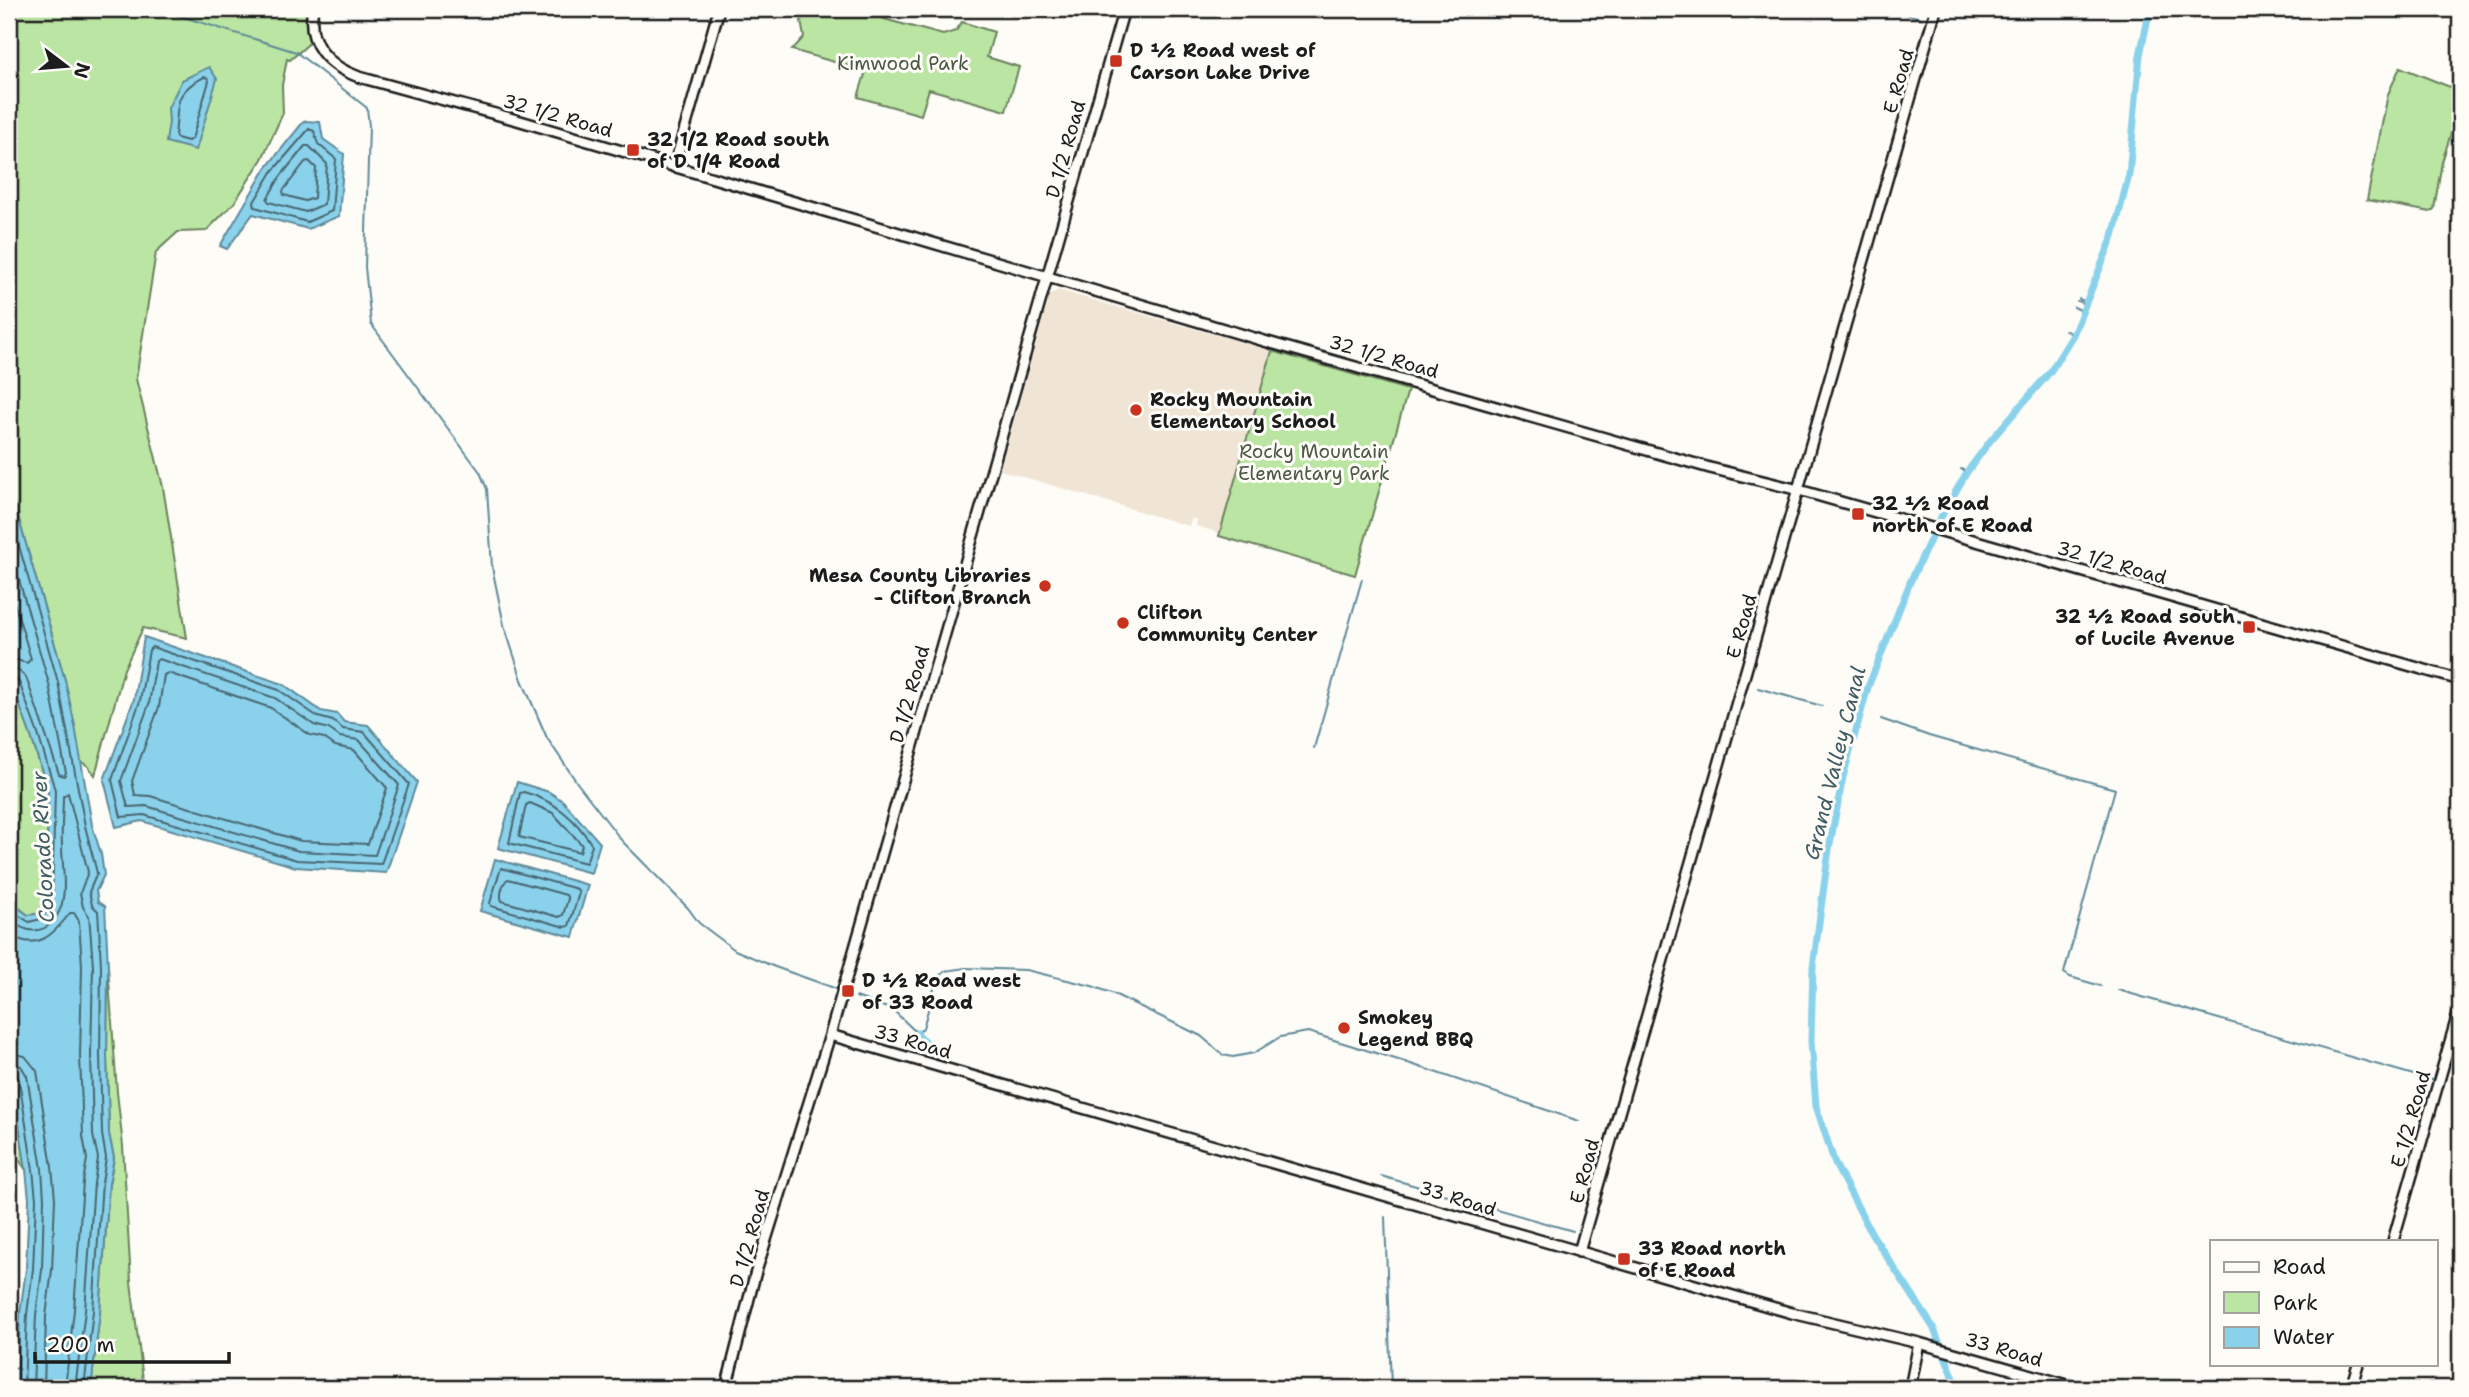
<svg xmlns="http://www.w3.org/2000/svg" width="2469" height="1397" font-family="'Shantell Sans',sans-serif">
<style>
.built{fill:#f0e4d4}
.green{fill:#bae5a2;stroke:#6b805f;stroke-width:2}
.water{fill:#8ad2eb;stroke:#5e8998;stroke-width:2}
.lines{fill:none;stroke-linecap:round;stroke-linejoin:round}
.shore{stroke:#48656f;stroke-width:2}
.stream{stroke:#5e8998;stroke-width:2}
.canal{stroke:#8ad2eb;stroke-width:7}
.secondary-casing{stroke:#1c1c1c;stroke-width:14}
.secondary{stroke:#fdfcf7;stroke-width:9}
.poi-dot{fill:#c8321e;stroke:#fdfcf7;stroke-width:2.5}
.labels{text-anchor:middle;stroke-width:6;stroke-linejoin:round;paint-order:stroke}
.poi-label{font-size:19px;font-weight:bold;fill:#1c1c1c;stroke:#fdfcf7;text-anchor:start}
.park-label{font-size:19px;fill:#4b5844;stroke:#fdfcf7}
.street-label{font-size:19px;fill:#1c1c1c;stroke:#fdfcf7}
.water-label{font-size:21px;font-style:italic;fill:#425c64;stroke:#fdfcf7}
</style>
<rect width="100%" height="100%" fill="#fdfcf7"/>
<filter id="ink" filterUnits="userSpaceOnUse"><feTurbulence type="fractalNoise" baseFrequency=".0143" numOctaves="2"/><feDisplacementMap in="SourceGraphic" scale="14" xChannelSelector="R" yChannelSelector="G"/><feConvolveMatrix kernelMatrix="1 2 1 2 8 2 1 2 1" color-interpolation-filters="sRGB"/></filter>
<g filter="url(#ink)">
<!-- built -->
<path class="built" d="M1058,290L1272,351L1220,533L1196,526L1197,520L1192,518L1189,526L1000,470L1050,295Z"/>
<!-- green -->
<path class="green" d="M9,9H313L314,39L290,60L287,59L282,85L283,113L262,159L234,203L206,231L178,232L156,252L136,379L163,487L187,638L143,628L124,669L95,775L88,766L80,761L65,680L9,485Z
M804,9H821L835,13L837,9H874L884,19L943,35L956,31L962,22L994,32L987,57L1019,67L1006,111L929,89L921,115L858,97L866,71L792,50L804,37L801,21Z
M2400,67L2460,91V105L2442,162L2434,209L2430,212L2367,200L2388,94Z
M1272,351L1408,390L1355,575L1219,536Z
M9,676L31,736L48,791L46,902L37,914L28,915L19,908L9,891Z
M108,966L117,1092L123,1146L131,1282L144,1388H91L100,1312L109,1184L114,1158L109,1134L107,1055Z
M9,1059L26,1170L9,1145Z"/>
<!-- water -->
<path class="water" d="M209,67L217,79L196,150L166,142L169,122L168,108L182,80Z
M304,121L320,122L323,139L344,154L339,216L308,229L253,214L227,249L220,246L266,168Z
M9,485L65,680L75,726L92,825L101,854L104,875L96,891L98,902L105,906L108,966L107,1055L109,1134L114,1158L109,1184L100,1312L91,1388H17L20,1314L26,1269L29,1199L26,1170L9,1059V891L19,908L28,915L37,914L46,902L48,791L31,736L9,676Z
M144,637L283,684L321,711L337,714L344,722L368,725L417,782L386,873L296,867L142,821L116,827L104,780L134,699Z
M517,782L549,792L563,801L600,843L591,873L498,848Z
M495,859L588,885L573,937L480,911Z"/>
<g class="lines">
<!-- shore -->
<path class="shore" d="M204,77L208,78L209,81L192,139L188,141L177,138L175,135C179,105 172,93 204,77Z
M309,129L314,131L318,144L336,159L332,211L307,222L255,207L254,202L272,172Z
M305,146H309L327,164L324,204L306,212L269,202L267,199L280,177Z
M309,161L316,168L314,198L305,201L284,195L283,191L305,162Z
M9,511L58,682L85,826L97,873L89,892L92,905L98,911L99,927L101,966L100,1055L102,1134L106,1158L102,1183L93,1311L84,1388
M9,545L49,684L66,773L64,776L59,774L26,677L18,670L9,668
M9,585L31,659L27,663L9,658
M152,647L279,690L318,717L333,721L343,729L364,732L409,784L381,864L297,860L144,815L121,817L112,780L140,701L149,650Z
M159,659L275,698L314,725L329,729L340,737L359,740L399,785L375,855L299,851L146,806L128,807L121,781L149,704L156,661Z
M168,673L271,708L310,735L324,738L335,746L354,750L387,788L368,844L301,841L150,796L135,795L132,781L159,707L164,675Z
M9,677L14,678L19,682L38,734L55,790L52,905L41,919L29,922L15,913L9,904
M524,792C555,801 575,818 592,845L586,863L509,843L520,793Z
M530,803L553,813L582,845L580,852L519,837L526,805Z
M501,868L577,889L579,893L569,926L565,927L491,906L490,903Z
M508,879L566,895L568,899L563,915L559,917L502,901C499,895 503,882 508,879Z
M9,919C29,937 51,934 61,907C67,888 62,865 62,846C61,829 63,812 63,796L68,793L88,872L80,893L83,907L89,916L90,927L93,966L91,1055L93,1135L98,1158L94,1183L85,1311L75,1388
M9,933C36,954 54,934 70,913H74L79,921L82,966L80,1056L83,1136L87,1159L83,1182L74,1310L65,1388
M9,1053L25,1056L37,1071L52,1167L55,1199L52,1270L46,1316L44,1388
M9,1063L21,1066L27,1076L42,1169L44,1199L42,1270L36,1315L33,1388
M9,1072L16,1074L19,1079L33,1170L36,1199L33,1269L27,1314L24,1388"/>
<!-- stream -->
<path class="stream" d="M158,9L296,52L367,108L369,126L365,267L371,324L480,472L487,489L492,567L504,625L522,680L547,738L578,784L622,841L688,908L699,923L735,950L775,967L837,989
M1888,9L1921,18
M2079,299L2086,302
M2077,301L2085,304
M2074,307L2082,311
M2065,330L2073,335
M1961,469L1967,472
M1941,500L1948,504
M1758,688L1822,706
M1881,719L1929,736L2115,789L2064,973L2070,977L2101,986
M1314,748L1362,579
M2118,990L2431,1080
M856,997L893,1010L917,1033L923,1028L937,978L945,971L966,968L1026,970L1092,986L1114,994L1201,1036L1223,1055L1233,1057L1254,1053L1280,1037L1308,1032L1408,1063L1579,1121
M927,1044L938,1061
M9,1099H14
M1381,1176L1573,1231
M1385,1217L1391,1388
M9,1367L19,1369"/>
<!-- canal -->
<path class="canal" d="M917,1033L927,1044
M1958,1388L1933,1327L1872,1234L1835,1164L1816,1106L1811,1041L1813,967L1829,849L1843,777L1868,687L1911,580L1941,517L1967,472L1990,441L2050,372L2073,335L2113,236L2129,175L2140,55L2150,9"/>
<defs>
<path id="secondary" d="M313,9C306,43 328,66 359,77L517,120L1271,343L1710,468L1799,490L2460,680
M674,167L719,9
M830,1035L1792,1313L1919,1343L2078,1388
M2393,1241L2460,1007
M1579,1252L1936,9
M726,1388L755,1275L830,1035L1124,9
M1910,1388L1919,1343
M2351,1388L2358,1364"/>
</defs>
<!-- secondary casing -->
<use href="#secondary" class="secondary-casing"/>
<!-- secondary -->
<use href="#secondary" class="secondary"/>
</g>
</g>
<!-- markers -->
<g class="poi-dot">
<rect x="1109" y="54" width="14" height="14" rx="3.5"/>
<rect x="626" y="143" width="14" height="14" rx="3.5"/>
<circle cx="1136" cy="410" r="7"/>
<rect x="1851" y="507" width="14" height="14" rx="3.5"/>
<circle cx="1045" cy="586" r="7"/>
<circle cx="1123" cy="623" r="7"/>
<rect x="2242" y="620" width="14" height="14" rx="3.5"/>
<rect x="841" y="984" width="14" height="14" rx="3.5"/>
<circle cx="1344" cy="1028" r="7"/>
<rect x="1617" y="1252" width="14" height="14" rx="3.5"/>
</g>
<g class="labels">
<!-- poi labels -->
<g class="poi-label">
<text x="1130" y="57">D ½ Road west of<tspan x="1130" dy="22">Carson Lake Drive</tspan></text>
<text x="647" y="146">32 1/2 Road south<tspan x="647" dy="22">of D 1/4 Road</tspan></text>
<text x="1150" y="406">Rocky Mountain<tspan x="1150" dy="22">Elementary School</tspan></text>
<text x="1872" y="510">32 ½ Road<tspan x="1872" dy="22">north of E Road</tspan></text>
<text x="1031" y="582" text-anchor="end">Mesa County Libraries<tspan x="1031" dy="22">- Clifton Branch</tspan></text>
<text x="1137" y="619">Clifton<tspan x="1137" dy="22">Community Center</tspan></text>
<text x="2235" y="623" text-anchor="end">32 ½ Road south<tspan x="2235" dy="22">of Lucile Avenue</tspan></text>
<text x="862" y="987">D ½ Road west<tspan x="862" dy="22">of 33 Road</tspan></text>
<text x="1358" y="1024">Smokey<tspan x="1358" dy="22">Legend BBQ</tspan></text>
<text x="1638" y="1255">33 Road north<tspan x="1638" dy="22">of E Road</tspan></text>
</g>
<!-- park labels -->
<g class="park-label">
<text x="903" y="70">Kimwood Park</text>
<text x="1314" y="458">Rocky Mountain<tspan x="1314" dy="22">Elementary Park</tspan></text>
</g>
<!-- street labels -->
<g class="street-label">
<text transform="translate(1898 81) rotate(-74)" y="7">E Road</text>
<text transform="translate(558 115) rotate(16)" y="7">32 1/2 Road</text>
<text transform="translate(1065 149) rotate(-74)" y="7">D 1/2 Road</text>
<text transform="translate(1384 356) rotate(16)" y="7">32 1/2 Road</text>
<text transform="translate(2112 562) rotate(16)" y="7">32 1/2 Road</text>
<text transform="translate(1741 626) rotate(-74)" y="7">E Road</text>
<text transform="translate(909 694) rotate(-74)" y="7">D 1/2 Road</text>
<text transform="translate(913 1041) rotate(16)" y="7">33 Road</text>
<text transform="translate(2410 1119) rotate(-74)" y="7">E 1/2 Road</text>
<text transform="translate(1584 1171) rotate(-75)" y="7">E Road</text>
<text transform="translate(1458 1198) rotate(17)" y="7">33 Road</text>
<text transform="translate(749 1238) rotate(-74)" y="7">D 1/2 Road</text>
<text transform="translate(2004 1349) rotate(16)" y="7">33 Road</text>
</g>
<!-- water labels -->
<g class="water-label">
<text transform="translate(1835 763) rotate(-76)" y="7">Grand Valley Canal</text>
<text transform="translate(43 847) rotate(-93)" y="7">Colorado River</text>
</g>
</g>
<!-- margin -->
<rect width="2469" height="1397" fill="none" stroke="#fdfcf7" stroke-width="35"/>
<rect x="18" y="18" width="2434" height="1362" fill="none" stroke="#1c1c1c" stroke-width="2.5" filter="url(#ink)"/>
<!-- legend -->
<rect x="2210" y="1240" width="228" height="126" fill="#fdfcf7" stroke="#a3a29f" stroke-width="2"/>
<rect x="2224" y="1262" width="35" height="10" fill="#fdfcf7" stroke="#a3a29f" stroke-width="2"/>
<text x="2273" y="1274" font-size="21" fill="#1c1c1c">Road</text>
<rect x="2224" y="1292" width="35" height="21" fill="#bae5a2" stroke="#a3a29f" stroke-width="2"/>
<text x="2273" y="1310" font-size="21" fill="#1c1c1c">Park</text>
<rect x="2224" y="1327" width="35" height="21" fill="#8ad2eb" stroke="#a3a29f" stroke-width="2"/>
<text x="2273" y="1344" font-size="21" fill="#1c1c1c">Water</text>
<!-- north arrow -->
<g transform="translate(66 66) rotate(106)" stroke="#fdfcf7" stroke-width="5" paint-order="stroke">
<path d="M0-5L12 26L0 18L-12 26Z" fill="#1c1c1c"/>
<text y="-10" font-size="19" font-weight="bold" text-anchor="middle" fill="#1c1c1c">N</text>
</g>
<!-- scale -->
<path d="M35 1352v10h194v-10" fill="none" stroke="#1c1c1c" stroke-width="3.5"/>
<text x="46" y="1352" font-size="21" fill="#1c1c1c" stroke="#fdfcf7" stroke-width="5" paint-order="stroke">200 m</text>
</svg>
